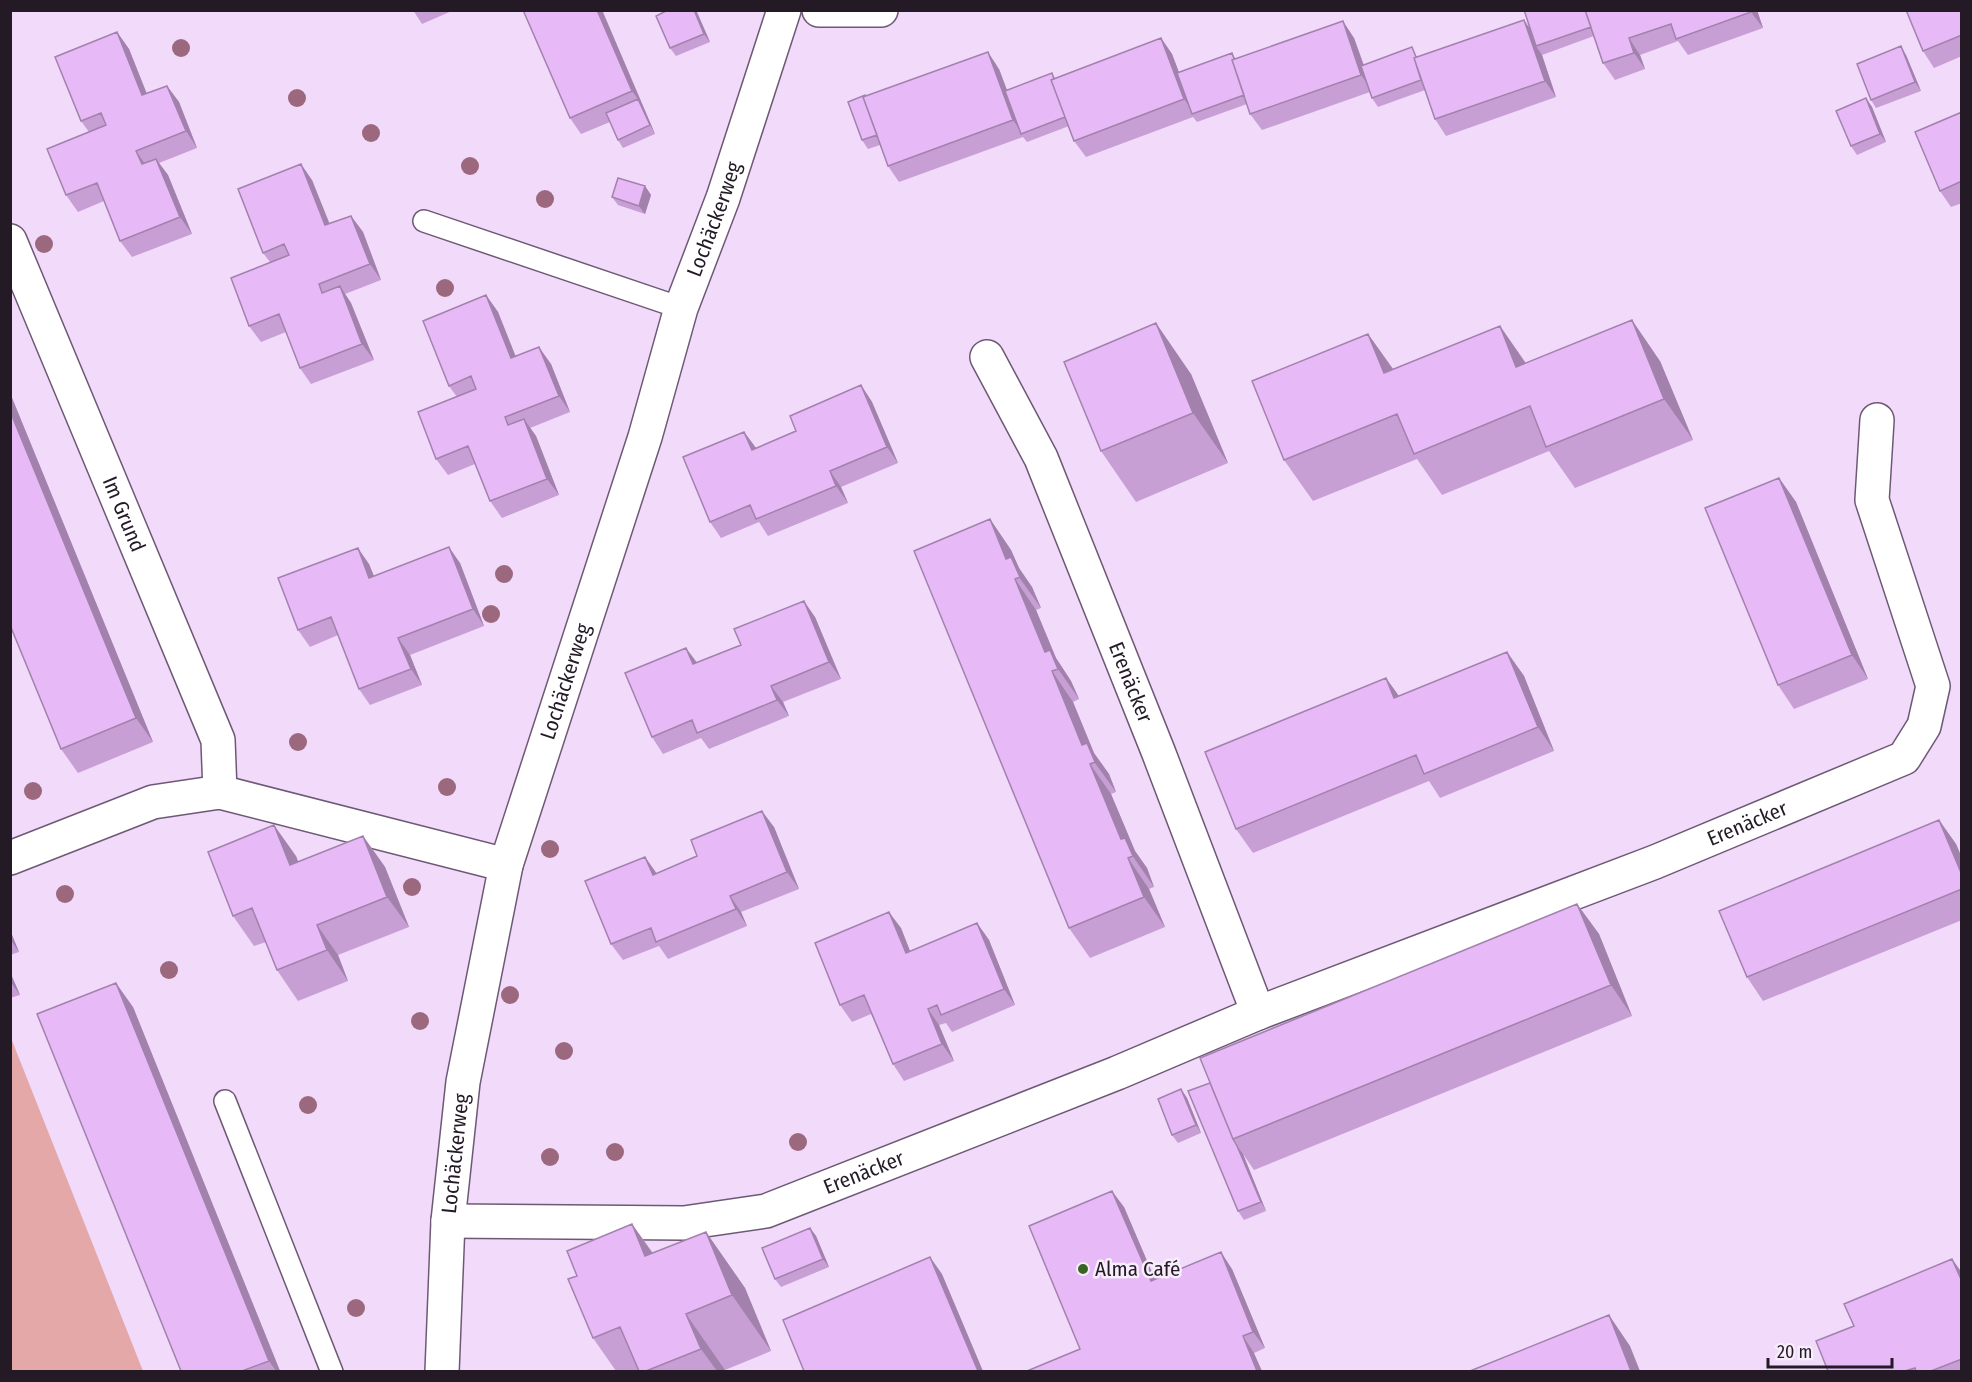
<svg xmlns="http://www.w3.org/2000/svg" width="1972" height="1382" font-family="'Fira Sans Condensed',sans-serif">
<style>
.green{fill:#e4a8a9}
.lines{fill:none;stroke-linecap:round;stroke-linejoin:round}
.service-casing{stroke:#6e5975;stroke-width:24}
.minor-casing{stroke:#6e5975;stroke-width:36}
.service{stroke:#fff;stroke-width:21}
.minor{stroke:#fff;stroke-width:33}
.tree{fill:#9b687e}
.wall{fill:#c79fd4}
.shaded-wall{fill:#a282ad}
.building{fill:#e7b9f7;stroke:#a282ad;stroke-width:1.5}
.poi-dot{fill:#386524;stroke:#f7edfb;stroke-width:2}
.labels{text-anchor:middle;stroke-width:5;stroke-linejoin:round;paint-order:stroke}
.street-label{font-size:21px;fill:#231a26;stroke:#f7edfb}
.poi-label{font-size:21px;fill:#231a26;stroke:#f7edfb;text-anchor:start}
</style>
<rect width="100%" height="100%" fill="#f2dafb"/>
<!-- green -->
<path class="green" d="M10,1038H11L143,1371H11Z"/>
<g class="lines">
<defs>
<path id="service" d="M424,221L681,308
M225,1101L332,1372"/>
<g id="minor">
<path d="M819,10H881"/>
<path id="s1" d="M10,241L218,740L220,792"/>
<path id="s2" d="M987,357L1041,458L1158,751L1258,1013"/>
<path d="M10,858L153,802L220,792L506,865"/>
<path id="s3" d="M448,1221L684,1223L766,1211L1117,1073L1258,1013L1655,862L1904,758L1924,726L1933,686L1872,500L1877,420"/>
<path id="s4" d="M442,1372L448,1221L463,1082L506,865L645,437L681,308L723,198L784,10"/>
</g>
</defs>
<!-- service casing -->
<use href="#service" class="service-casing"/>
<!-- minor casing -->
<use href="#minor" class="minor-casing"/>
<!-- service -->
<use href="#service" class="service"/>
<!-- minor -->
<use href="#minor" class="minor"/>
</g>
<!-- trees -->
<g class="tree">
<circle cx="181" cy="48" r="9"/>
<circle cx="297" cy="98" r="9"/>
<circle cx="371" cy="133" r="9"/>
<circle cx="470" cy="166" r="9"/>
<circle cx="545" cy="199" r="9"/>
<circle cx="44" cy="244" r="9"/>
<circle cx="445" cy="288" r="9"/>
<circle cx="504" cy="574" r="9"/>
<circle cx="491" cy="614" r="9"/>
<circle cx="298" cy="742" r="9"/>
<circle cx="447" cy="787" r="9"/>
<circle cx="33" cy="791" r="9"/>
<circle cx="550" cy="849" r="9"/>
<circle cx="412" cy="887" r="9"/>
<circle cx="65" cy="894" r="9"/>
<circle cx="169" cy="970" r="9"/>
<circle cx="510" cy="995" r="9"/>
<circle cx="420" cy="1021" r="9"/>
<circle cx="564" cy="1051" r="9"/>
<circle cx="308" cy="1105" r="9"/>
<circle cx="798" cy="1142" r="9"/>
<circle cx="615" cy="1152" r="9"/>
<circle cx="550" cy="1157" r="9"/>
<circle cx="356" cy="1308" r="9"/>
</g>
<!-- wall -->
<path class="wall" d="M413,10H454L422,24Z
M523,10H602L655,134L623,148L618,140L610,122L581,134L570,118Z
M668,10H696L710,42L676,56L670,48Z
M1524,10H1757L1763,28L1688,55L1678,41L1640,55L1645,69L1615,80L1603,63L1594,36L1542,55L1556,97L1446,136L1435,119L1425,90L1378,107L1372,98L1370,92L1262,130L1250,114L1247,104L1197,122L1193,117L1086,157L1074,141L1069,126L1027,142L1023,137L899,182L888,166L880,145L868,149L862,140L865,96L999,69L1007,90L1052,73L1055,78L1161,38L1172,54L1179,72L1232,53L1236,59L1354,38L1364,65L1419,56L1524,20L1529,28Z
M1962,10V56L1934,68L1923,51Z
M117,32L129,49L147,94L167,86L179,102L197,148L159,163L168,175L192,234L132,257L120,241L104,201L78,212L66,195L89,132L81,121Z
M1906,55L1921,91L1876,108L1871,100Z
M1866,98L1872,107L1886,142L1857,155L1851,146Z
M1962,112V203L1951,207L1940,191Z
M312,180L329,224L351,216L363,232L381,280L345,294L351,303L374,360L311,384L300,368L286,332L261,342L249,326L270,262L263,253Z
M645,186L651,195L645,214L618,205L612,197Z
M486,295L498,312L516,357L551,364L570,412L530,428L536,436L559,495L502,518L490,501L475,464L448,475L436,459L457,397L449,386Z
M1500,326L1526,363L1660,361L1693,440L1575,488L1549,451L1442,495L1417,459L1313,501L1284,460L1368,334L1394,370Z
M1191,374L1228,463L1136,502L1101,451Z
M861,385L872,402L898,463L841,487L848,503L768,536L759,522L721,538L710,522L744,432L756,448L796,431Z
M10,393L153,742L78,773L61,749L10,625Z
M1779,478L1796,502L1868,679L1794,709L1778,685Z
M990,519L1011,550L1019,568L1032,587L1041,608L1036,610L1056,658L1071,681L1079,699L1073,702L1094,753L1109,774L1116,792L1111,794L1135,851L1147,868L1154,887L1149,889L1165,927L1090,958L1069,928Z
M460,563L484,626L410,655L422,685L370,705L359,689L338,635L310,647L298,630L369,564L374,576Z
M815,617L841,679L783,702L789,716L709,749L701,738L663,754L652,737L697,663Z
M1507,652L1524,676L1554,751L1440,798L1429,781L1253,853L1236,829L1386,678L1399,696Z
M1939,820L1956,844L1962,858V920L1763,1001L1747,977Z
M774,827L799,889L741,912L747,926L668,959L659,946L623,960L611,944L645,857L657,874Z
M363,836L385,867L409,927L338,955L348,981L298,1001L277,970L266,942L254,946L233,916L296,856L298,862Z
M1577,904L1599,934L1632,1016L1254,1170L1243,1154L1266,1211L1244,1220L1238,1211L1210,1083Z
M977,923L989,940L1015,1005L952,1032L946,1023L939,1025L954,1061L904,1081L893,1064L871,1014L852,1022L840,1005L901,928L910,951Z
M10,930L19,952L10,955Z
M10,972L20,995L10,998Z
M133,1007L280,1371H181Z
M1181,1089L1187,1098L1201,1133L1178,1143L1172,1135Z
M1124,1207L1155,1280L1232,1269L1265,1348L1254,1353L1080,1349Z
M632,1224L653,1253L706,1232L745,1288L771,1351L725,1370L726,1371H616L593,1338L577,1276Z
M810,1228L816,1236L829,1267L781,1287L775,1279Z
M1952,1259L1962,1273V1371H1828L1854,1326Z"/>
<!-- shaded-wall -->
<path class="shaded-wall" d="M597,10H602L655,134L650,125L638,99L632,91Z
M694,10H696L710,42L704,34Z
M1751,10H1757L1763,28L1751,12Z
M1524,20L1535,36L1536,46L1542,55L1556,97L1545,81Z
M1343,21L1354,38L1373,92L1361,75Z
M117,32L129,49L154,112L142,95Z
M1161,38L1172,54L1194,113L1184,99Z
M1629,38L1640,55L1645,69L1634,53Z
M1901,46L1906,55L1921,91L1915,82Z
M988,52L999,69L1023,133H1022L1013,120Z
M167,86L179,102L197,148L186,131Z
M1866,98L1872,107L1886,142L1880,134Z
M136,151L147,167L142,164Z
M156,159L168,175L192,234L180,217Z
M301,164L312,180L337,242L325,225Z
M645,186L651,195L645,214L639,206Z
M351,216L363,232L381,280L370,264Z
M340,286L351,303L374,360L362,344Z
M486,295L498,312L523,375L511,358Z
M1632,320L1660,361L1693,440L1664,399Z
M1156,323L1191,374L1228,463L1193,413Z
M1500,326L1528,367H1516Z
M1368,334L1397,375L1384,373Z
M539,347L551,364L570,412L559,396Z
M861,385L872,402L898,463L887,447Z
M10,393L153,742L136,718L10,411Z
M524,419L536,436L559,495L547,479Z
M744,432L756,448L752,450Z
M830,471L841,487L848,503L836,486Z
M1779,478L1796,502L1868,679L1852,655Z
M990,519L1011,550L1019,568L1032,587L1041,608L1006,559Z
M449,547L460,563L484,626L473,609Z
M358,548L369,564L381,594L369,578Z
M1015,579L1036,610L1056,658L1071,681L1079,699L1058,669L1045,652Z
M804,601L815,617L841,679L829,662Z
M398,638L410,655L422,685L411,669Z
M686,648L698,664H693Z
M1507,652L1524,676L1554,751L1538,727Z
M1052,671L1073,702L1094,753L1109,774L1116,792L1082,745Z
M1386,678L1403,702L1394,698Z
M771,686L783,702L789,716L777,700Z
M1090,764L1111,794L1135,851L1147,868L1154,887L1121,839Z
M762,811L774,827L799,889L787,872Z
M1939,820L1956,844L1962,858V875Z
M274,825L296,856L311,896L290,865Z
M363,836L385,867L409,927L387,897Z
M645,857L657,874L653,875Z
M1128,858L1149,889L1165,927L1144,897Z
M730,896L741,912L747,926L736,909Z
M1577,904L1599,934L1632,1016L1611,985Z
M889,912L901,928L917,969L906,953Z
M977,923L989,940L1015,1005L1004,989Z
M317,925L338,955L348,981L327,950Z
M10,930L19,952L10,939Z
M10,972L20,995L10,981Z
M116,983L133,1007L280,1371H276L269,1361Z
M928,1009L939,1025L954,1061L942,1044Z
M1181,1089L1187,1098L1201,1133L1196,1125Z
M1237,1146L1243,1154L1266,1211L1261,1202Z
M1112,1191L1124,1207L1163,1298L1151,1281Z
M632,1224L671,1280L645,1256Z
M810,1228L816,1236L829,1267L823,1259Z
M706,1232L745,1288L771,1351L732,1295Z
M1221,1252L1232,1269L1265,1348L1253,1332Z
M930,1257L942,1274L983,1371H978Z
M1952,1259L1962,1273V1280L1960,1277Z
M686,1314L725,1370L726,1371H717L701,1349Z
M1609,1315L1630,1346L1640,1371H1631Z
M1243,1336L1254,1353L1262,1371H1257Z"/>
<!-- building -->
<path class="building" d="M523,10H597L632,91L570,118Z
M668,10H694L704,34L670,48L656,16Z
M1524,10H1585L1591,27L1536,46Z
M1585,10H1751V12L1676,39L1671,24L1629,38L1634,53L1603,63Z
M1906,10H1962V35L1923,51Z
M1524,20L1545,81L1435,119L1414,58Z
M1343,21L1361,75L1250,114L1232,60Z
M117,32L142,95L167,86L186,131L136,151L142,164L156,159L180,217L120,241L97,183L66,195L47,149L106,125L101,113L81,121L55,57Z
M1161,38L1184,99L1074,141L1051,80Z
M1901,46L1915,82L1871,100L1857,64Z
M1412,47L1416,57L1414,58L1421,80L1372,98L1361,66Z
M988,52L1013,120L888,166L863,97Z
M1232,53L1234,59L1232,60L1244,95L1192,114L1177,73Z
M1052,73L1054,79L1051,80L1065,117L1021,134L1005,91Z
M865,95V96L863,97L877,135L862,140L848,102Z
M1866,98L1880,134L1851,146L1836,111Z
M638,99L650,125L618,140L606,113Z
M1962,112V181L1940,191L1915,132Z
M301,164L325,225L351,216L370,264L319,284L322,293L340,286L362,344L300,368L279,314L249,326L231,278L289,255L284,244L263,253L238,189Z
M618,178L645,186L639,206L612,197Z
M486,295L511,358L539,347L559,396L505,417L508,425L524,419L547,479L490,501L468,446L436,459L418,412L476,389L471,376L449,386L423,321Z
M1632,320L1664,399L1546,447L1530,406L1414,454L1397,414L1284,460L1252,381L1368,334L1384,373L1500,326L1516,367Z
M1156,323L1193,413L1101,451L1064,362Z
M861,385L887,447L830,471L836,486L756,519L750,505L710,522L683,457L744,432L752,450L796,431L790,416Z
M10,411L136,718L61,749L10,625Z
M1779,478L1852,655L1778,685L1705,508Z
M990,519L1006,559L1011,557L1020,577L1015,579L1045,652L1050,650L1058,669L1052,671L1082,745L1087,743L1095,762L1090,764L1121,839L1125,838L1133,856L1128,858L1144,897L1069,928L914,551Z
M449,547L473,609L398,638L411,669L359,689L331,617L298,630L278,578L358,548L369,578Z
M804,601L829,662L771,686L777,700L697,733L692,720L652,737L625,673L686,648L693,664L741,645L734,629Z
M1507,652L1538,727L1424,774L1416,755L1236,829L1205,752L1386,678L1394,698Z
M762,811L787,872L730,896L736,909L656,942L651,928L611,944L585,881L645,857L653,875L697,856L691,840Z
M1939,820L1962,875V889L1747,977L1719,911Z
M274,825L290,865L363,836L387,897L317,925L327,950L277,970L252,908L233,916L208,852Z
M1577,904L1611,985L1233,1139L1200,1058Z
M889,912L906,953L977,923L1004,989L941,1015L937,1005L928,1009L942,1044L893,1064L864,995L840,1005L815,943Z
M116,983L269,1361L242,1371H181L37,1014Z
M1210,1083L1233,1139L1237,1146L1261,1202L1238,1211L1188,1091Z
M1181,1089L1196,1125L1172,1135L1158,1099Z
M1112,1191L1151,1281L1221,1252L1253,1332L1243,1336L1257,1371H1027L1080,1349L1029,1226Z
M632,1224L645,1256L706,1232L732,1295L686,1314L701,1349L646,1371H639L620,1327L593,1338L568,1279L577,1276L567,1251Z
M810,1228L823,1259L775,1279L762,1248Z
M930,1257L978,1371H804L783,1320Z
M1952,1259L1960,1277L1962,1276V1359L1931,1371H1916L1915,1368L1905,1371H1828L1816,1341L1854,1326L1844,1304Z
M1609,1315L1631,1371H1470Z"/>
<!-- markers -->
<circle class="poi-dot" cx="1083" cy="1269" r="6"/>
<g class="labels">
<!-- street labels -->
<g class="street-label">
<text dy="7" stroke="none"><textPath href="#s4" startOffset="1191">Lochäckerweg</textPath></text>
<text dy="7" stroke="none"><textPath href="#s1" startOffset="296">Im Grund</textPath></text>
<text dy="7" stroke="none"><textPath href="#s4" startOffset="705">Lochäckerweg</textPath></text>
<text dy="7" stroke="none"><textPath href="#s2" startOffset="356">Erenäcker</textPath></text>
<text dy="7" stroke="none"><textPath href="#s3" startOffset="1374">Erenäcker</textPath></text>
<text dy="7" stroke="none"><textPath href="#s4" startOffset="219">Lochäckerweg</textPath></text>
<text dy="7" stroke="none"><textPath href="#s3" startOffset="424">Erenäcker</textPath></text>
</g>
<!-- poi labels -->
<g class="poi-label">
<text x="1095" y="1276">Alma Café</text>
</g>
</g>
<!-- border -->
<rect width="1972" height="1382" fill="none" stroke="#231a26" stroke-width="24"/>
<!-- scale -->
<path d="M1768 1358v9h124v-9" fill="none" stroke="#231a26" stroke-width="3"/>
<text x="1777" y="1358" font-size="18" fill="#231a26" stroke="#f7edfb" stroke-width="4.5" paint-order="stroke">20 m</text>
</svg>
